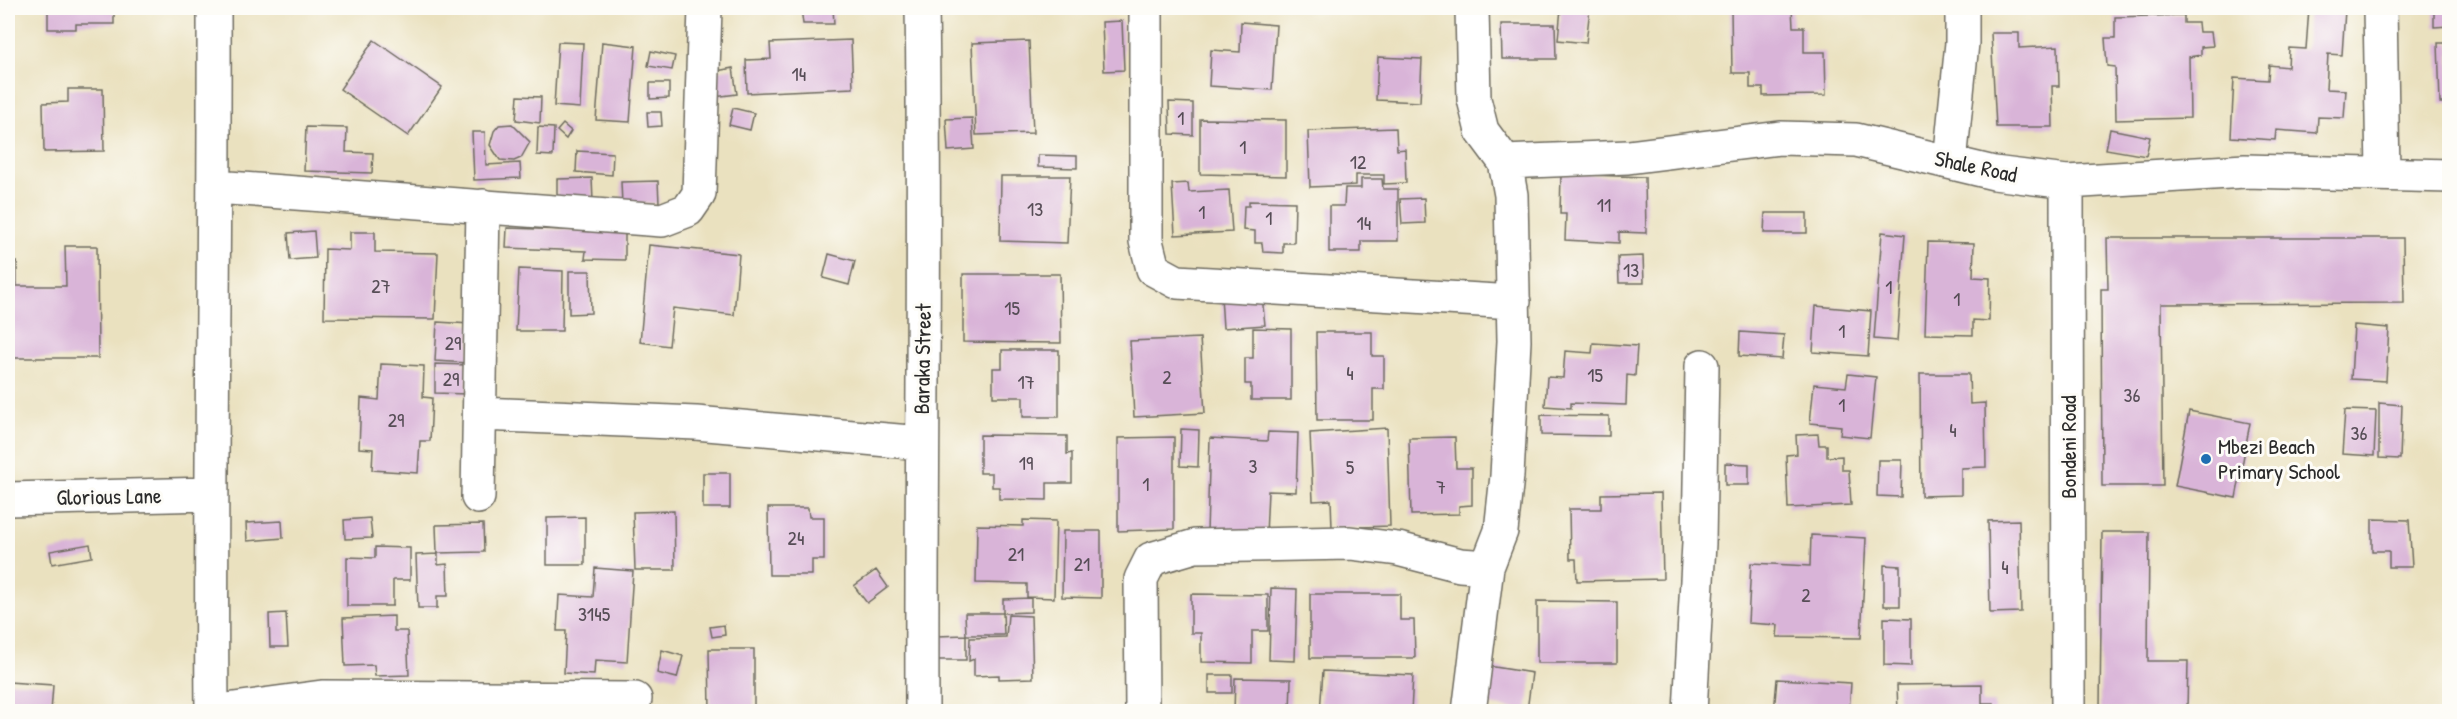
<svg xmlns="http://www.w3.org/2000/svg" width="2457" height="719" font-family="'Patrick Hand',sans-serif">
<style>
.building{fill:#d9b4d8}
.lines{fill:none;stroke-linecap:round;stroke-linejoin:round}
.minor-casing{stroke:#6e6b5f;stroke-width:36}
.minor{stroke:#fff;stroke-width:33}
.poi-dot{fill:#1f6fb2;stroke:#fdfcf7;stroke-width:2}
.labels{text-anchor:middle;stroke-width:6;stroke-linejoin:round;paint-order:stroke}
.number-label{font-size:20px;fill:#564d56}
.street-label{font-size:22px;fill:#2b2b2b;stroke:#fdfcf7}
.poi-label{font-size:22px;fill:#2b2b2b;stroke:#fdfcf7;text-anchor:start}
</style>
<rect width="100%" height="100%" fill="#fdfcf7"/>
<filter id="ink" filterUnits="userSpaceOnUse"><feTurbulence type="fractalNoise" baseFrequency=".0167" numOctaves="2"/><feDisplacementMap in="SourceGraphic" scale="12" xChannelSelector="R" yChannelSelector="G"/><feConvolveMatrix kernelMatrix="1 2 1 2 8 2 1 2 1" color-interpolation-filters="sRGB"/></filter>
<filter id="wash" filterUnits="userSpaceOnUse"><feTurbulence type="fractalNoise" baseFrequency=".008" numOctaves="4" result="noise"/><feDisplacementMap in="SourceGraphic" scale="24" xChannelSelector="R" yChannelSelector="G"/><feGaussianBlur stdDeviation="1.35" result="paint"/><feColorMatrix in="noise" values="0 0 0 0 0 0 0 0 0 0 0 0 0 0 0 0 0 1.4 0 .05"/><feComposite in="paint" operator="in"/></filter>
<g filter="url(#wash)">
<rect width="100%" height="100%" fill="#eae1bf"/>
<g id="blocks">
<!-- building -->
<path class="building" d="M8,8H12L11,37H8Z
M48,8H114V24H76V29H48Z
M801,8H833L834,24H803Z
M1561,8H1590L1586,43L1558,40Z
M1731,8H1792L1793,27H1804V52H1825L1826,95L1763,96V88H1750V73H1732Z
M2309,8L2345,10L2342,55L2328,54L2326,89L2346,90L2344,118L2318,117L2317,133L2276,130L2275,140L2231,137L2234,78L2268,80L2269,65L2288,67L2289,48L2306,49Z
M2434,8H2450V26L2434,27Z
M2184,15V23H2198L2199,32H2211L2213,46L2201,47V55L2189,57L2190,118L2116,120L2115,67L2107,66L2105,38H2115V17Z
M1122,21L1124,70L1104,71L1102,22Z
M1241,22L1276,25L1272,90L1209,86L1211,50L1240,52Z
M1501,24H1555L1556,59H1502Z
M1991,33H2019V48L2058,46L2059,86H2052L2053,127H1996Z
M374,40L442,87L408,136L340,89Z
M851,40L853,88L747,93L746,60L771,59L770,43Z
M1029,41L1033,133L976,135L972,43Z
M558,42L583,43L580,108L554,106Z
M602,42L636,46L630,122L596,120Z
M2438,43H2450V103H2440Z
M651,51L675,56L672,70L648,66Z
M1378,57L1422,59L1420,102L1376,100Z
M733,68L737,94L714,97L711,72Z
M650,83H669V98L650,99Z
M68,89H103L104,151L44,152L43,103L68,102Z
M518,96L541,97L540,123L516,120Z
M1169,102L1193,103V135L1170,134Z
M733,108L754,113L750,130L729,125Z
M647,112H661L662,126L648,127Z
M972,118L974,149L948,151L946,119Z
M1200,119L1286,120V176L1200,174Z
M512,124L530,142L521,158L514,161L500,160L490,145L494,131L499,125Z
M563,124L571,131L566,139L557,131Z
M306,127L347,128L346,152L373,153L372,173L304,171Z
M538,127L554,128L553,156L537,155Z
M1396,128L1397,150L1405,149L1406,183L1384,184V175H1356V185L1310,187L1308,131Z
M2110,129L2150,137L2146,156L2106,149Z
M472,132H485L486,165L520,163L521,178L474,180Z
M577,151L613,153L612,175L576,172Z
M1038,155L1077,156V168L1038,167Z
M1561,174L1645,177L1646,233L1619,232V243L1565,240L1566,214H1560Z
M1001,176H1070L1067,243L1000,241Z
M592,178L593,202L557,203V179Z
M1361,179H1382L1383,189H1398V241H1361V252H1329V206H1344L1345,188H1361Z
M658,181L659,203L622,204L621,182Z
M1188,183L1189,192L1229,190L1232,232L1175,235L1172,184Z
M1424,198L1425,223L1402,224L1400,199Z
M1249,201L1295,202L1294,243H1283V253L1263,252L1262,243H1255V231L1243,230L1244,206H1249Z
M1765,213H1807V233H1764Z
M507,228L625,232V260L585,259L586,251L506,248Z
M314,231L316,258L290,260L288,233Z
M350,232H375V252L438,253L435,319L324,318L325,249L350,250Z
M1882,232L1905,235L1897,341L1874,339Z
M2107,238H2403L2404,303L2161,304L2163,486H2102L2101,289H2108Z
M1928,242L1974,243L1973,277L1990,278L1989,321L1973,320V335L1925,334Z
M649,245L739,254L734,315L673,308L669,346L640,342Z
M65,246H97L98,358H8V262H17V286H66Z
M829,254L855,261L849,285L823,278Z
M1643,256L1644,283H1619L1618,257Z
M519,269L563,271L562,331H516Z
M569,271H590L591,313L569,314Z
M963,274H1060L1061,343L963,342Z
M1221,296H1262L1265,325L1223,328Z
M1816,306L1871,311L1868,356L1813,352Z
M437,322L471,324L469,363L435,361Z
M2354,325L2389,328L2386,381L2351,379Z
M1253,328L1291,329V400H1251V384H1245V358H1253Z
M1316,332H1372V356H1384V389H1373V420H1317Z
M1740,332L1784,335L1782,359L1739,356Z
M1200,338L1205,413L1134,417L1130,341Z
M1593,343L1637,346L1635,376L1627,375L1626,405L1571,403V408L1545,406L1547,377L1563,378L1565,351L1592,353Z
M1002,350H1059V417H1023V397H993V368H1002Z
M381,364L424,366L423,397L432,398L430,441H420L418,473L372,470L373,449L359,448L361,398L379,400Z
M435,364L468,365L467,394L435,393Z
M1848,374L1876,377L1870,438L1840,435L1841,426L1810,423L1814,384L1846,387Z
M1920,374H1969L1970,404L1985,403L1986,467L1961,468V495L1921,496Z
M2379,403L2402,405L2400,459L2379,458Z
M2345,410L2376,411L2374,456L2342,454Z
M2189,411L2250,423L2236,498L2175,486Z
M1541,415L1609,416V436L1541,435Z
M1387,428L1390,526L1332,528L1331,500L1313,501L1310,433Z
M1181,429L1199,430L1198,467L1180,466Z
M1268,432L1298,433L1296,492L1268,491L1266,535L1207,532L1210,438L1267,441Z
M1818,434L1819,445H1827V457L1842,456V470H1849L1851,505L1788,508L1786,455L1797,454L1796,435Z
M980,435L1067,436V454L1072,453V483H1047V500L999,499V487H992V473H980Z
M1174,437V529L1118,531V438Z
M1455,437L1456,468H1472V505L1459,506V514L1411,515L1409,438Z
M1878,460H1902L1901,497L1877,496Z
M1725,463L1749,464V485H1725Z
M703,473H730V508H703Z
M1661,493L1663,579L1577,581L1576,559H1570L1569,509H1601V494Z
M768,508H808L809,517H824V560H812V575H769Z
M674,511L675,570H635L633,512Z
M585,517V565H547V518Z
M370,518L372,538L345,539L344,520Z
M2372,519L2409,520L2412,567H2389V551H2372Z
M1023,520L1056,521L1054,598L1027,597V584L976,583L977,525L1023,526Z
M2019,520L2021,612L1990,613L1988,521Z
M282,521L283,538L247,541L246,523Z
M483,524L484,552L437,553L436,525Z
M1063,531H1101V598L1062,597Z
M2102,532H2149L2148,661H2188L2187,711L2100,709Z
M1811,535L1866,538L1861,638L1777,637L1778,625L1748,623L1751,563L1810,566Z
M90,544L92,557L52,564L50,551Z
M375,547L410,548V580H393V606H347V557L375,558Z
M438,554V565L447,564L448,596H437V608H418L416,555Z
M1884,565L1900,566V606H1884Z
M595,568L633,571L627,662L595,660L594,675L564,673L566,631H557L559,595L593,597Z
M876,570L888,587L867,603L854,586Z
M1271,588L1297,589L1295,661L1269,660Z
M1191,594L1268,595V631H1252V663L1201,662V633H1191Z
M1310,594H1400V620H1414L1415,658H1310Z
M1031,598V612L1003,613V599Z
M1537,601L1617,602V663H1537Z
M286,613L288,647H270L269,614Z
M965,613H1003L1004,635H966Z
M1008,615L1031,616L1033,678L999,679V675L974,676V659L969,661L970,638L1006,637Z
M394,616V631H407L409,675L375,676L374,665L345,666L343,618Z
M1884,618L1911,619V666L1884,665Z
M724,625L725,635L712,637L710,627Z
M966,635V660H937V636Z
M709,649H754V712H710Z
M662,650L683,656L677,678L657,673Z
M1482,665L1532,673L1527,711L1476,703Z
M1323,671L1413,675L1411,712H1320Z
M1209,675H1232V693H1209Z
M1235,678L1291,679L1290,712H1234Z
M1777,679L1851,683L1849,712H1774Z
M8,682L53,685L51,712H8Z
M1982,684V703H1994V712H1898L1897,685Z"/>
</g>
</g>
<g filter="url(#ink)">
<use href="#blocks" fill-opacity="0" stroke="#6e6b5f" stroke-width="1.5"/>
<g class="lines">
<defs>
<path id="minor" d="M214,8C215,242 210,477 212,712L322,697L635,699
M1146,8V241L1153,269L1177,282L1514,302
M2380,8L2383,173
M1505,162L1628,157L1780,138L1856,140L1994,173L2067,182L2245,171L2450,176
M1950,162L1962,43V8
M2067,182L2068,712
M215,187L662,220L688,210L699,194L705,8
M480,414L696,423L921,443
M478,497L483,206
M8,499L210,494
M922,712C921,477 926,242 922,8
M1142,712L1141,579L1151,559L1195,546L1350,543L1398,549L1460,565L1487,567
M1469,712L1487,567L1501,531L1507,476L1514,341L1511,195L1505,162L1482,131L1474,99L1472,8
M1690,712L1699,543L1702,366"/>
</defs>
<!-- minor casing -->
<use href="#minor" class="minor-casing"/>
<!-- minor -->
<use href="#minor" class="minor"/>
</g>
</g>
<!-- markers -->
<circle class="poi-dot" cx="2206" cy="459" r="6"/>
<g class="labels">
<!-- number labels -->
<g class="number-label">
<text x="799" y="81">14</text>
<text x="1181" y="125">1</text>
<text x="1243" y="154">1</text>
<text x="1358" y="169">12</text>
<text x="1604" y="212">11</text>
<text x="1035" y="216">13</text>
<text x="1202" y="219">1</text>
<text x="1269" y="225">1</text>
<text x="1364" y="230">14</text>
<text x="1631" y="277">13</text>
<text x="381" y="293">27</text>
<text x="1889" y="294">1</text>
<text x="1957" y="306">1</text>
<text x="1012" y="315">15</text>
<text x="1842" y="338">1</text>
<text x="453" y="350">29</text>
<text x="1350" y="380">4</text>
<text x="1595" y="382">15</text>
<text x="1167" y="384">2</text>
<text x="451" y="386">29</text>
<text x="1026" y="389">17</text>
<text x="2132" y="402">36</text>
<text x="1842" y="412">1</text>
<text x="396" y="427">29</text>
<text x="1953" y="437">4</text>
<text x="2359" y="440">36</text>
<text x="1026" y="470">19</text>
<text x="1253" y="473">3</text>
<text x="1350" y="474">5</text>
<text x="1146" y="491">1</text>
<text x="1441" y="494">7</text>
<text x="796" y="545">24</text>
<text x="1016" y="561">21</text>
<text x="1082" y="571">21</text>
<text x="2005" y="574">4</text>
<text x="1806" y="602">2</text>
<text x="594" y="621">3145</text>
</g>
<!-- street labels -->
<g class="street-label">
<text transform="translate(1976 166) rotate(12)" y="8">Shale Road</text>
<text transform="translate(922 359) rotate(-89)" y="8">Baraka Street</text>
<text transform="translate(2068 447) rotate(-90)" y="8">Bondeni Road</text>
<text transform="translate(109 496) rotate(-1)" y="8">Glorious Lane</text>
</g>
<!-- poi labels -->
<g class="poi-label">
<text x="2218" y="454">Mbezi Beach<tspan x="2218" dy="25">Primary School</tspan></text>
</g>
</g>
<!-- margin -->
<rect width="2457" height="719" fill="none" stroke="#fdfcf7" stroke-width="30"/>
</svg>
